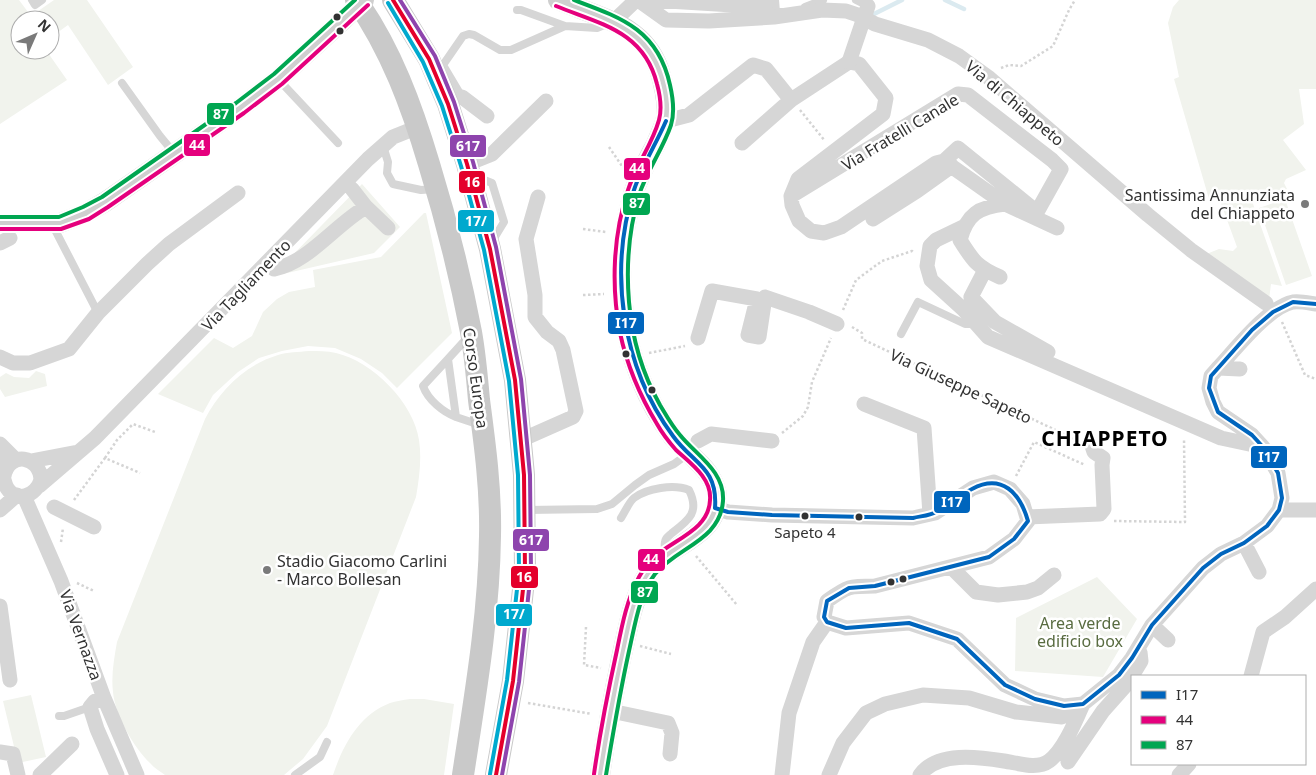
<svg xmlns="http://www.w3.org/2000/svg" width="1316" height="775" font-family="'Noto Sans',sans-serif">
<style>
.green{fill:#f1f3ed}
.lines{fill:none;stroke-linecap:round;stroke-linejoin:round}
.stream{stroke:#dbeaf0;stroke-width:4.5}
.path{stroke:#d4d4d4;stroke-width:2.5;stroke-dasharray:2.5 2.5;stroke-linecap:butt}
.lane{stroke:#d6d6d6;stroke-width:8}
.street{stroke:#d6d6d6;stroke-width:15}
.secondary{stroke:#cfcfcf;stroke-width:20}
.primary{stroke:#c9c9c9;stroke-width:22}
.street-bridge{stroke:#d6d6d6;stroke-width:15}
.secondary-bridge{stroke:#cfcfcf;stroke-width:20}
.bus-1-casing{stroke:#fff;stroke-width:8}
.bus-2-casing{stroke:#fff;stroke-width:8}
.bus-3-casing{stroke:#fff;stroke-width:8}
.bus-4-casing{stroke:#fff;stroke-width:8}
.bus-5-casing{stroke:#fff;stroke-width:8}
.bus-6-casing{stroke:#fff;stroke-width:8}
.bus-1{stroke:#0065bd;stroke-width:4}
.bus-2{stroke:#e5007d;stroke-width:4}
.bus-3{stroke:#00a651;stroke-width:4}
.bus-4{stroke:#e4002b;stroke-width:4}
.bus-5{stroke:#00a9ce;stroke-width:4}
.bus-6{stroke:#8e44ad;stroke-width:4}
.bus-dot{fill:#323232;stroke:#fff;stroke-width:2}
.poi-dot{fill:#7a7a7a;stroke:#fff;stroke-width:2}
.labels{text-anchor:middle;stroke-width:5;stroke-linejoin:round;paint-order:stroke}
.bus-label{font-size:15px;fill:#323232;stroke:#fff}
.street-label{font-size:16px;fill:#323232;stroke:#fff}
.poi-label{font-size:16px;fill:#323232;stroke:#fff;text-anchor:end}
.park-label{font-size:16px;fill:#596c41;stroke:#fff}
.district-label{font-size:21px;font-weight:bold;letter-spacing:1px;fill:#000;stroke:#fff}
.line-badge{stroke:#fff;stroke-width:2}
.badge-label{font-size:14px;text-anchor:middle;font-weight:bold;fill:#fff}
</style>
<rect width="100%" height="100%" fill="#fff"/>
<!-- green -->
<path class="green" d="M0,0H19L31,16L54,0H87L133,67L108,85L68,25L50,38V20H20V50H46L67,80L0,124Z
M1179,0H1316V89H1299L1304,124L1283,140L1306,170L1286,179L1284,183L1287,189L1252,201L1282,286L1271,284L1269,300L1204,255L1219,249L1233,251L1237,247L1219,198L1209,199L1174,79L1179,77L1168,23L1173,7Z
M362,184L400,227L374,253L283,274L280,268Z
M1285,199L1312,276L1286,285L1259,208Z
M424,213H426L452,333L397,388L382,373L361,359L335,348L308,346L282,351L259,358L238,372L213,395L203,413L158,394L214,338L233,348L252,336L263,312L277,299L289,292L315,287L313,270L381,257Z
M309,351C318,351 327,351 336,353C372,361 414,403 419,440C422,459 419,479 416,497L327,726L303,759L284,775H165C160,771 154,768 150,763C134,748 115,715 113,692C111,676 114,659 117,642L205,419C220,390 245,365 278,355C287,352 299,352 309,351Z
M36,371L45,374L47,386L5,397L0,389V377L6,373L14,377L29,378Z
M1097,577L1137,619L1103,677L1015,671L1016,618Z
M31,695L46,757L18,763L3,701Z
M410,699H424L454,704L444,775H333C343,745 359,715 390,703C396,701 403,700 410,699Z"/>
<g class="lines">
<!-- stream -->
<path class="stream" d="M945,0L964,9
M870,16L902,0"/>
<!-- path -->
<path class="path" d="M1001,68L1009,65L1021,66L1053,46L1069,10L1075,0
M800,110L825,141
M609,147L624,169
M583,229L606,232
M583,295L604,294
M843,310L856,280L882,261L912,251L914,253
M1282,322L1305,375L1316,379
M852,327L862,333V339L1079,441
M649,353L685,346
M782,433L803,416L808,407L812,382L831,338
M105,458L117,440L133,424L155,432
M1016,476L1034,442L1085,465
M74,500L105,458L140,473
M1114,521L1185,522L1184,438
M61,542L63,528
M696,556L737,605
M77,583L94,591
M586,627L584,665L601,668
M640,646L671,654
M528,703L592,714"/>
<!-- lane -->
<path class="lane" d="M32,0L35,5L42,0
M775,0L776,12H782
M856,0L868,6
M805,7L823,0
M517,10H521L565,26
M278,79L338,143
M122,83L160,136L174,153
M461,98L462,97L443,65L463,36L469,34L474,35L500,50H511L565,26L597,28L609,23
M383,146L388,162L387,173L393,184L421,190L435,189
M474,176L492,183L504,222L493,240
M52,224L98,313
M901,334L918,302L965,324H976
M468,337L448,359L456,417L480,425
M448,359L423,386C428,400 443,412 456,417
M527,510L597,509L612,504L635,485L649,475L674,464L689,453
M621,518C625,512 629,502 634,498C647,488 674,484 689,490C700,512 689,520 672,533C669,536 665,538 665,542C664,546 665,550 666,554
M59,716H64L90,707
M295,775L320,757L327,742"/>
<!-- street -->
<path class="street" d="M638,0L666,20L709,21L774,17L822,10L846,11L858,15L875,24L928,40L959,56L988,77L1148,215L1191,250L1266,303
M652,0L765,7V0
M614,21L636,0
M462,97L487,116
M666,121L689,115L753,65L766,69L791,100L849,62L859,64L886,98L883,114L798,179L791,196L792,205L799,221L811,231L824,233L841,227L936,163L944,161L1005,204L1057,228
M742,143L791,100
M467,164L492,154L546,101
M352,189L366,207
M791,196L958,94L968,95L1052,160L1061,169L1037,212L958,148L944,161
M873,219L917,191L952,166
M963,227L936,240L930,246L927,266L931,280L964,310L988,337L1221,438L1263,447
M0,243L10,238
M274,269C308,263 336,224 366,207L388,228
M985,270L971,297L995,322L1048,352
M1000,277C977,267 973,261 960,240C967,214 979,207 1005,204
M698,338L712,291L757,299L748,335L759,337L765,297L809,312L837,324
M0,357L13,363H30L69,349L98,313L147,264L169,244L238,193
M1218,368L1240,369
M864,404L924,428L930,514
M521,440L573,417L576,411L563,350L559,341L547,332L535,317V295L526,239L538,197
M698,441L711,434L772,441
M0,444L16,460
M0,460C2,468 3,481 7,488C17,504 36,495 41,480C40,455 9,451 4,476
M31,461L78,452
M39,486L95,438L368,159L393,137L418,127
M24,496L61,581L104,698L137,775
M54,507L94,527
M715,508L728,512L772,515L913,518L935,513L973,488L994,482L1010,489L1023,504L1028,521L1014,539L989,557L875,586C849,586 848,586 827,601L824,617L827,622L846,628L909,623L957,639L1005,685L1035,699L1064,706L1083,704L1119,675L1132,658L1152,625L1203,568L1221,554L1244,543L1267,526L1279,510L1282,498L1278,473L1263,447L1252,435L1218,412L1213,402L1209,388L1211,376L1218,368C1235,350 1268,307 1293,302C1300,301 1309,303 1316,304
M0,510L17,495
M1279,510H1316
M1027,517L1100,514L1104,509L1102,465L1103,458L1094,452L1092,446
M1244,543L1259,572
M951,567L976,592L998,595L1027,592L1038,588L1054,575
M0,606L10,680
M1152,625L1168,640
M1251,676L1263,632L1285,617L1316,589
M104,698L95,701L90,707L97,729L117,775
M611,711L668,723L672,733L670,754
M0,752L13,754L18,775
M1068,762L1103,711L1127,684L1141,661L1140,652
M40,775L72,744
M782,775L789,713L813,642L827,622
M829,775L843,743L866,713L885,704L923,695L969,698L1016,712L1062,717L1081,705
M920,775C937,751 979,757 1004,761C1018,763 1037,770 1049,761C1064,750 1076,720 1083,704
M1179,775L1189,764"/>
<!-- secondary -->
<path class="secondary" d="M558,0C598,18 642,22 659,69C664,85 668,102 666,118C664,127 659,136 656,144C647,161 637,179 632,198C621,236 619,276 624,315C629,358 647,402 673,437C688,456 716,470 717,498C718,537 667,545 649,572C632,598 628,629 621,659C613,697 606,736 600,775
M0,223H60L86,213L105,202L240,108L278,79L343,20"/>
<!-- primary -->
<path class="primary" d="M356,0C391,49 412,107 429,164C446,219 460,275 471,332C475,354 477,377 479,400C485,445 491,490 490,536C489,616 475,696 463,775
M393,0L429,59L448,104L467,164L490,249L515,380L524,475L525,571L513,681L496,775"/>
<!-- street-bridge -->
<path class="street-bridge" d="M849,62L868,6"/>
<!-- secondary-bridge -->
<path class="secondary-bridge" d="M343,20L364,0"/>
<defs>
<path id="bus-1" d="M666,121C656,144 642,166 634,190C608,272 622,367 673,436C693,464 718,467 715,508
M715,508L728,512L772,515L913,518C920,516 929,516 936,512C949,506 959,495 972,489C1002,473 1020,493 1028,521L1014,539L989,557L875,586L849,588L827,601L824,617L827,622L846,628L909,623L957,639L1005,685L1035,699L1064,706L1083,704L1119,675L1132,658L1152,625L1203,568L1221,554L1244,543L1267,526L1279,510L1282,498L1278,473L1263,447L1252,435L1218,412L1209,388L1211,376L1252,330L1273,312L1293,302L1316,304"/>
<path id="bus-2" d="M556,6C600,24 644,31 657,84C660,95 662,109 659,120C652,145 636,165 628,190C613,235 611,286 620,333C627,365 640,396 657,424C662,433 669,442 676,450C690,463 712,478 710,500C709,531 671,540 652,559C647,564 643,570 639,577C627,599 622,625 617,650C608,691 600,732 594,774
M0,229H61L89,219L108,207L244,113L282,84L368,5"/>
<path id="bus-3" d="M574,0C622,18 658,30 670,85C673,98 675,112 671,125C663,149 647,170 639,195C629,229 626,266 629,302C632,338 642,373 660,405C666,415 672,426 680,435C696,455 725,471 723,501C720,541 677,547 655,574C639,595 635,625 629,651C620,692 613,733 606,775
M0,217H59L83,207L102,197L236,103L274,74L355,0"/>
<path id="bus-4" d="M393,0L429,59L448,104L467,164L490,249L515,380L524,475L525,571L513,681L496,775"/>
<path id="bus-5" d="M388,3L423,62L442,106L461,166L484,250L509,381L518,475L519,571L507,680L490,774"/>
<path id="bus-6" d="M400,0L435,56L454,102L473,162L496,247L521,379L530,475L531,571L519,682L502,775"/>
</defs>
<!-- bus-1 casing -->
<use href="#bus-1" class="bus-1-casing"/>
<!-- bus-2 casing -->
<use href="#bus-2" class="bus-2-casing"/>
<!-- bus-3 casing -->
<use href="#bus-3" class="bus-3-casing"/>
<!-- bus-4 casing -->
<use href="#bus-4" class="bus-4-casing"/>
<!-- bus-5 casing -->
<use href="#bus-5" class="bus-5-casing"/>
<!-- bus-6 casing -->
<use href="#bus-6" class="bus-6-casing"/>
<!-- bus-1 -->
<use href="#bus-1" class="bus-1"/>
<!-- bus-2 -->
<use href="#bus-2" class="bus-2"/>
<!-- bus-3 -->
<use href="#bus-3" class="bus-3"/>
<!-- bus-4 -->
<use href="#bus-4" class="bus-4"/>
<!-- bus-5 -->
<use href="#bus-5" class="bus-5"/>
<!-- bus-6 -->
<use href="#bus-6" class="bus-6"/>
</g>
<!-- markers -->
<g class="bus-dot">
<circle cx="337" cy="17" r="4.5"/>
<circle cx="340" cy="31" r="4.5"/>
<circle cx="626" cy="354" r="4.5"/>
<circle cx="652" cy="390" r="4.5"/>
<circle cx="805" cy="516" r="4.5"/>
<circle cx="859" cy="517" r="4.5"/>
<circle cx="903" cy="579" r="4.5"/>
<circle cx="891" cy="582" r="4.5"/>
</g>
<g class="poi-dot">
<circle cx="1305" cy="204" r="5"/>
<circle cx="267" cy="570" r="5"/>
</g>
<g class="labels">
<!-- bus labels -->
<g class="bus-label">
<text x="805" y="538">Sapeto 4</text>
</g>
<!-- street labels -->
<g class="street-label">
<text transform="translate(1015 103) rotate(40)" y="6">Via di Chiappeto</text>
<text transform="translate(900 132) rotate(-31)" y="6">Via Fratelli Canale</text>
<text transform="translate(246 285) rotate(-46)" y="6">Via Tagliamento</text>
<text transform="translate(476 378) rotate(82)" y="6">Corso Europa</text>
<text transform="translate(961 386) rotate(25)" y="6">Via Giuseppe Sapeto</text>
<text transform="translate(81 635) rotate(70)" y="6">Via Vernazza</text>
</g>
<!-- poi labels -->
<g class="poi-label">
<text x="1295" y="201">Santissima Annunziata<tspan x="1295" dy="18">del Chiappeto</tspan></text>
<text x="277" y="567" text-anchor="start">Stadio Giacomo Carlini<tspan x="277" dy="18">- Marco Bollesan</tspan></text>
</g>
<!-- park labels -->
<g class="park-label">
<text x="1080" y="629">Area verde<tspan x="1080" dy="18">edificio box</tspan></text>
</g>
<!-- district labels -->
<g class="district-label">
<text x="1105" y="446">CHIAPPETO</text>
</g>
</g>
<g class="line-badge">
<rect x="206" y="102" width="29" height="24" rx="5" fill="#00a651"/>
<rect x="183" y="133" width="28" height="24" rx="5" fill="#e5007d"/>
<rect x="449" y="134" width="38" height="24" rx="5" fill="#8e44ad"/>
<rect x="623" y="157" width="28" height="24" rx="5" fill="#e5007d"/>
<rect x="458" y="170" width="28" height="24" rx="5" fill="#e4002b"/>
<rect x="622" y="192" width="29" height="24" rx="5" fill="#00a651"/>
<rect x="457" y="209" width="38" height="24" rx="5" fill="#00a9ce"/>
<rect x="607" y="311" width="38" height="24" rx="5" fill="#0065bd"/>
<rect x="1250" y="445" width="38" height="24" rx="5" fill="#0065bd"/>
<rect x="933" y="490" width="38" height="24" rx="5" fill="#0065bd"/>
<rect x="512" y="528" width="38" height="24" rx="5" fill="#8e44ad"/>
<rect x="637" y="548" width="29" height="24" rx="5" fill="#e5007d"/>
<rect x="510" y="565" width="29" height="24" rx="5" fill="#e4002b"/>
<rect x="630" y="580" width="29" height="24" rx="5" fill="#00a651"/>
<rect x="495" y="603" width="38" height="24" rx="5" fill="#00a9ce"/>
</g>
<g class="badge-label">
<text x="221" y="119">87</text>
<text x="197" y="150">44</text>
<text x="468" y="151">617</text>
<text x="637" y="173">44</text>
<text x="472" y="187">16</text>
<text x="637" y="208">87</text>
<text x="476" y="226">17/</text>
<text x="626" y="328">I17</text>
<text x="1269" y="462">I17</text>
<text x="952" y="507">I17</text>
<text x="531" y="545">617</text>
<text x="651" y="564">44</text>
<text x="524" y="582">16</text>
<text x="645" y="597">87</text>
<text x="514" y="619">17/</text>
</g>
<!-- legend -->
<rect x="1131" y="675" width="175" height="90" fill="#ffffff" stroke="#adadad"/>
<rect x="1141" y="691" width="25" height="8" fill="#0065bd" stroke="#adadad"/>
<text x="1176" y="700" font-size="15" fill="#323232">I17</text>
<rect x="1141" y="716" width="25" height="8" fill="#e5007d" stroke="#adadad"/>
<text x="1176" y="725" font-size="15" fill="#323232">44</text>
<rect x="1141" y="741" width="25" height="8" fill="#00a651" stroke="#adadad"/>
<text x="1176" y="750" font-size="15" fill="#323232">87</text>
<!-- north arrow -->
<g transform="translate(35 35) rotate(45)"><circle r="24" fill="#ffffff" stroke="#adadad"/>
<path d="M0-4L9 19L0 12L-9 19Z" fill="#7a7a7a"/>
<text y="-8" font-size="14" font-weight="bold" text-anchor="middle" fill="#323232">N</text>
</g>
</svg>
